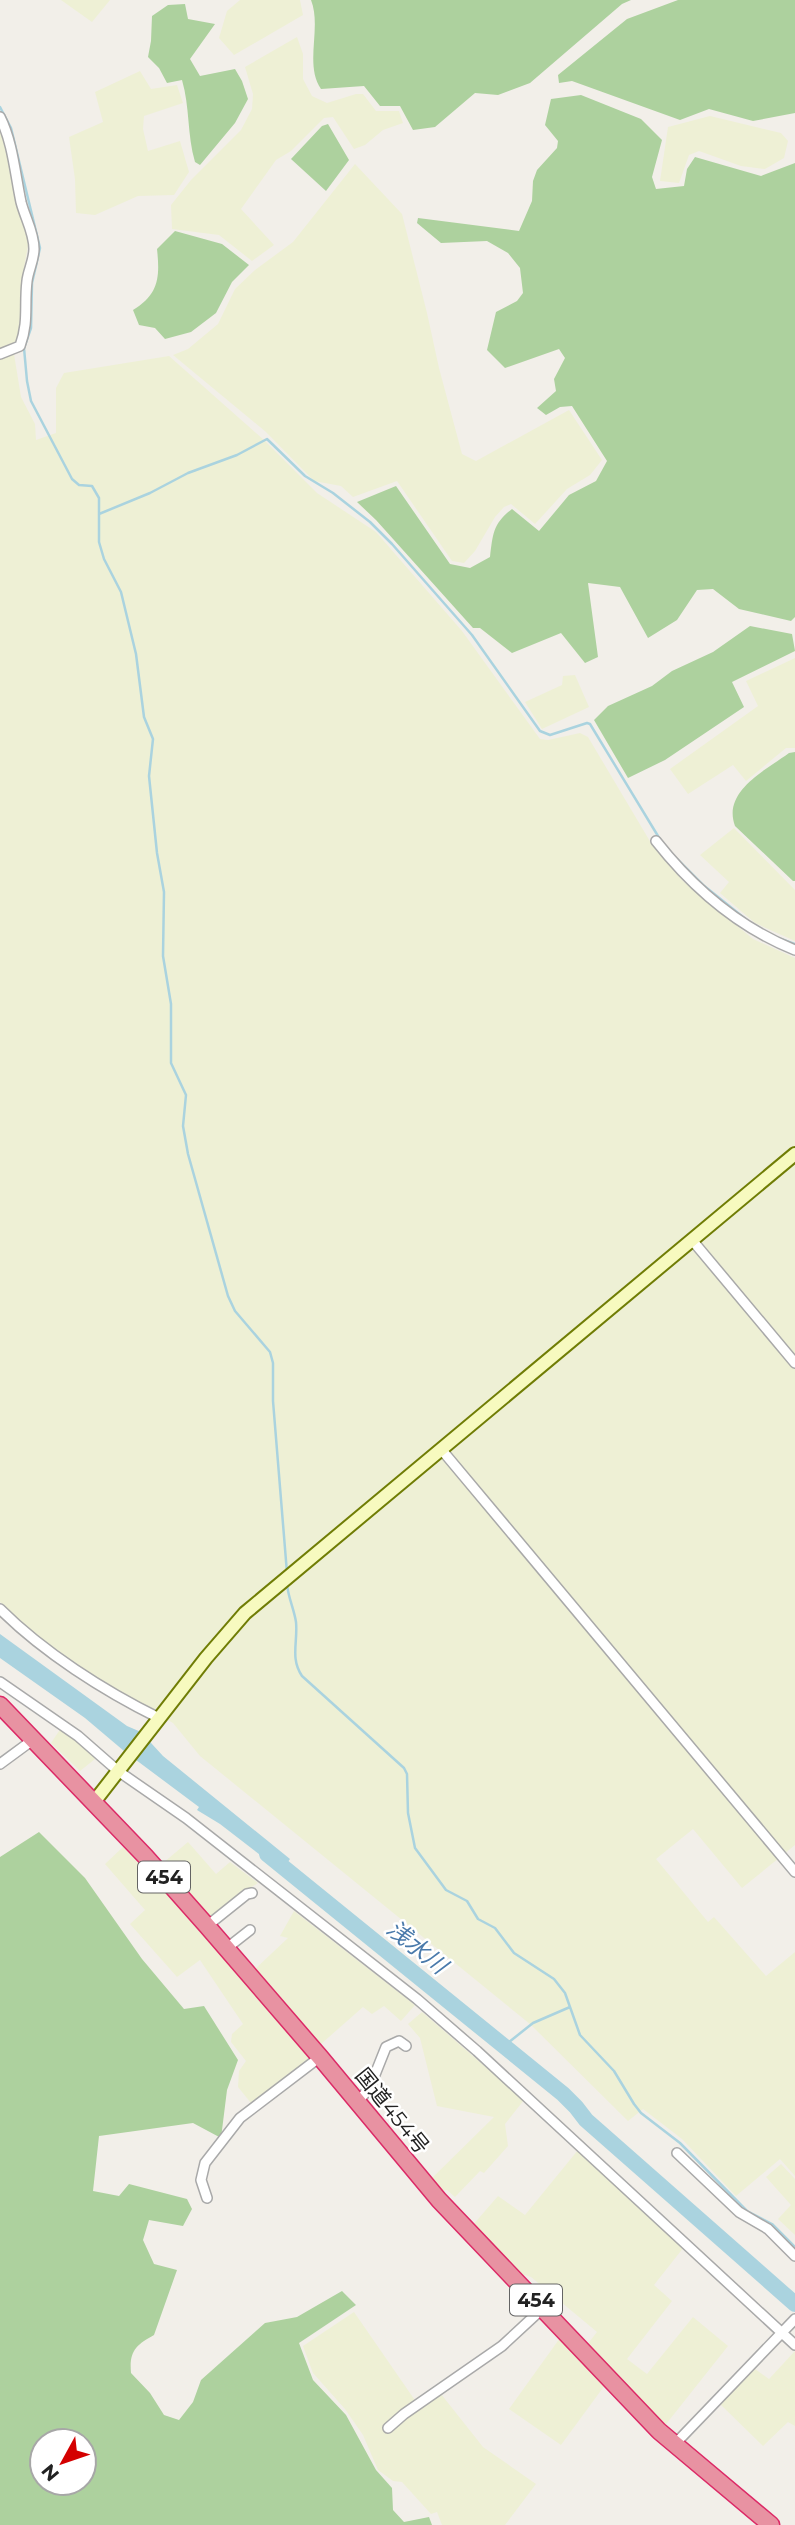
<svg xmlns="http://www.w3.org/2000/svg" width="795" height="2525" font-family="Montserrat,'Noto Sans JP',sans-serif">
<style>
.farmland{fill:#eef0d5}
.forest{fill:#add19e;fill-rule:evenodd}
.water{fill:#aad3df}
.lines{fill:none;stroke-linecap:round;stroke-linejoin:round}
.stream{stroke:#aad3df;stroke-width:2.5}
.river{stroke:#aad3df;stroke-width:16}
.street-casing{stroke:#a9a9a9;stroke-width:12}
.secondary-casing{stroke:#707d05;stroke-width:16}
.highway-casing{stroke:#dc2a67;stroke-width:19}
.street{stroke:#fff;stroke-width:9}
.secondary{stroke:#f7fabf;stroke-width:12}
.highway{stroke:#e892a2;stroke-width:16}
.labels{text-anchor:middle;stroke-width:5;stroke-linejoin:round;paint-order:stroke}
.shield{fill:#fff;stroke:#646464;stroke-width:2}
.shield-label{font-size:19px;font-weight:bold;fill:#222}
.street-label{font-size:21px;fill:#222;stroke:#fff}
.water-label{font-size:23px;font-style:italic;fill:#4a7aab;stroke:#fff}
</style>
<rect width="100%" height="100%" fill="#f2efe9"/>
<!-- farmland -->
<path class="farmland" d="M61,0H110L92,22Z
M240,0H300L303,15L234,55L219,38L227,11Z
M297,37L303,54V79L312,96L327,103L356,94H363L376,111H399L403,123L383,130L365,145L354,149L333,117L324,118L291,151L276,160L241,209L274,245L252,261L219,235L172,229L171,205L191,180L241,130L252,109L253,94L245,67Z
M140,71L151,89L177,85L183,103L144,116L143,129L148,151L180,141L189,172L174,195L138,196L95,215L76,213L75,179L69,137L103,122L95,92Z
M710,116L781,133L788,141L784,158L765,169L741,166L699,151L689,155L679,183L660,181L668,127Z
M0,129L29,240L21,285L23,319L14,354L21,397L35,424L36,440L56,433V388L64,373L169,356L264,440L317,493L376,532L462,631L540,739L548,740L580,733L588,737L651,843L683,881L753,939L795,958V1845L742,1888L693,1829L656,1859L708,1922L714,1917L766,1976L795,1952V2176L780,2159L736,2196L682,2139L643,2109L628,2121L530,2024L200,1756L173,1723L107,1685L27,1629L0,1602Z
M355,164L402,214L427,313L439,368L462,454L476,461L569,410L602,460L590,475L567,489L535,524L511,504L504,507L495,517L475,551L464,563L452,561L397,481L353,497L341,486L314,481L266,432L173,355L188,349L218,324L235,289L255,270L293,242Z
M795,658V748H786L746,781L733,765L688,794L670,769L758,706L746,681Z
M575,675L589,707L542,729L525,702L562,685L563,676Z
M734,828L795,890V941L755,923L720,893L729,882L700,855Z
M61,1728L94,1753L95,1759L80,1771L51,1743Z
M188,1842L216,1874L230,1862L258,1883L238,1895L210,1918L163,1863Z
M123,1847L164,1890L311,2058L251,2103L238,2087L239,2071L246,2061L231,2042L232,2034L243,2024L200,1960L177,1977L130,1924L145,1910L105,1864Z
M294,1911L415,2005L401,2021L384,2006L372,2014L363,2007L321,2044L254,1970L288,1938L280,1936Z
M422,2012L524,2100L505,2124L508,2146L484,2173L480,2171L455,2197L447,2190L441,2191L430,2180L494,2117L437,2106L420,2038L408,2024Z
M578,2150L684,2247L654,2285L672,2301L627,2359L647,2374L693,2317L728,2346L663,2428L586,2346L597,2332L531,2277L525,2275L521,2278L472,2226L498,2196L525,2215Z
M781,2164L795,2179V2235L778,2219L791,2205L766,2177Z
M354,2312L421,2409L441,2394L483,2447L536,2484L505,2525H442L437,2512L431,2514L402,2482L393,2481L378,2470L363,2435L345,2409L313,2373L303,2346Z
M560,2338L605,2385L561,2445L509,2409Z
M795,2351V2426L788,2422L763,2446L720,2404L755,2369L769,2379Z"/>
<!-- forest -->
<path class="forest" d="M311,0H631L622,4L530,83L498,95L475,93L435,127L413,130L400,106H380L364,86L321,89C304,64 322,28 311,0Z
M678,0H795V113L753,121L709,109L680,120L572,81L559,83L558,75L627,19Z
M185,4L188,19L215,24L190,59L200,76L235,69L242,81L248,99L235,123L200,165L195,162C187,135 190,107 182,80L167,83L159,68L148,57L151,41L152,16L168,5Z
M581,95L641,119L662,140L652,177L656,189L684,186L687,169L695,157L761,176L795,163V617L791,621L739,609L713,589L697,590L677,620L648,638L620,587L588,583L598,657L585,663L561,633L512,653L480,628H473L376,520L357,502L396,486L450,564L470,568L490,557C493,533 493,524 512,509L539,531L569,495L596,481L607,461L572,406L560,407L546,415L537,408L556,391L554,379L565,358L559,349L505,368L487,350L496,312L517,301L523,293L520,268L508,253L487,241L441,243L417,223L418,218L519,231L532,201L533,181L537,170L557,148L558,141L545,125L551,99Z
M328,124L349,160L326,191L291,159L322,126Z
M175,231L222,244L249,265L232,282L216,313L191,332L165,339L155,328L139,325L133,310C159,294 160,277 157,249Z
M750,626L792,634L795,651L732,682L744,707L665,760L628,778L594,720L608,706L652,686L672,671L713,652Z
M795,752V881H793L735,826C722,791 766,770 789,753Z
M39,1832L85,1878L142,1959L184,2009L204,2006L238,2060L227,2090L221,2138L193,2123L99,2136L93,2191L119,2196L129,2184L187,2199L192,2209L183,2226L149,2220L143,2240L154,2264L177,2270L154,2335C136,2345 129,2351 131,2373L150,2393L164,2415L179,2420L193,2402L201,2380L265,2323L297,2317L342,2291L356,2305L299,2343L313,2380L346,2415L376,2470L392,2488L393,2510L404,2522L429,2517L432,2525H0V1857ZM42,2441H84V2483H42Z"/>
<!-- water -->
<path class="water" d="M0,1634L127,1726L141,1732L163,1756L290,1859L281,1871L220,1824L197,1810L199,1807L124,1751L85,1718L0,1658Z"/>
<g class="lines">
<!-- stream -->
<path class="stream" d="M0,107L11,128L40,248L32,283L31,328L24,348L27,381L31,401L72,479L79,485L92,486L99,498V542L104,559L121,592L136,654L144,717L153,739L149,776L157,853L164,892L163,956L171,1004V1063L186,1095L183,1126L188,1154L228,1296L235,1311L270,1352L273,1363V1401L287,1573
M99,514L150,493L188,473L237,455L267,439L305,476L333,493L370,522L392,544L472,635L540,731L550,735L587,723L590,724L661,841
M677,859L703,885L748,921
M778,938L795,944
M287,1584C288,1597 294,1609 296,1622C298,1642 290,1658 302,1676L404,1768L407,1774L408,1813L415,1848L446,1890L467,1901L478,1919L495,1928L514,1953L554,1979L565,1993L570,2007
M504,2046L533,2023L570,2007L580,2035L614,2071L634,2104L641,2113L680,2143L747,2211L772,2224L795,2247"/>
<!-- river -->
<path class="river" d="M267,1854L563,2094L576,2107L586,2120L795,2304"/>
<defs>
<path id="street" d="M0,117C13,143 15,174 21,202C25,218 34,232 34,249C34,260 28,271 27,281C24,306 29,321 20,346L0,354
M656,841C693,888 740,928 795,950
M692,1240L795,1363
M441,1449L795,1872
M0,1609C43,1652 104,1691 159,1718
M0,1682L78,1736L118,1771L186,1818L417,1999L477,2051L795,2345
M0,1764L34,1739
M207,1926L247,1894L252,1893
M227,1948L250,1930
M358,2102L370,2087L386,2047L399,2041L406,2046
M677,2153L739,2212L768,2229L795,2256
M207,2198L201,2180L205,2163L240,2118L320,2057
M388,2428L404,2414L502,2346L543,2308
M674,2445L795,2319"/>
<path id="secondary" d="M94,1802L206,1658L245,1613L795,1154"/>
<path id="highway" d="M0,1705L145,1856L207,1926L320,2057L439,2200L659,2431L771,2525"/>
</defs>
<!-- street casing -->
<use href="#street" class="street-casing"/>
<!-- secondary casing -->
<use href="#secondary" class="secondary-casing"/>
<!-- highway casing -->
<use href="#highway" class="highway-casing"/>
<!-- street -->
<use href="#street" class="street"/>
<!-- secondary -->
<use href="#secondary" class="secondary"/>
<!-- highway -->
<use href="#highway" class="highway"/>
</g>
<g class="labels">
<!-- shield labels -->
<g class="shield">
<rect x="138" y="1861.5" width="52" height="31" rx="5"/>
<rect x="510" y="2284.5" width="52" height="31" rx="5"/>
</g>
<g class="shield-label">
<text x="164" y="1884">454</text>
<text x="536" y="2307">454</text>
</g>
<!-- street labels -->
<g class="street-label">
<text transform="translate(392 2111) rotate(51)" y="7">国道454号</text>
</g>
<!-- water labels -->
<g class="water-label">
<text transform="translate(417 1947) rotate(39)" y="8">浅水川</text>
</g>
</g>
<!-- north arrow -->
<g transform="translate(63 2462) rotate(230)"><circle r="33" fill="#ffffff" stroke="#a7a7a7" stroke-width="2"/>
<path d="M0-5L12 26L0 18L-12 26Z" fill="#d40000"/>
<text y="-10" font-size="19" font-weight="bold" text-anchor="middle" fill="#222222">N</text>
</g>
</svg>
